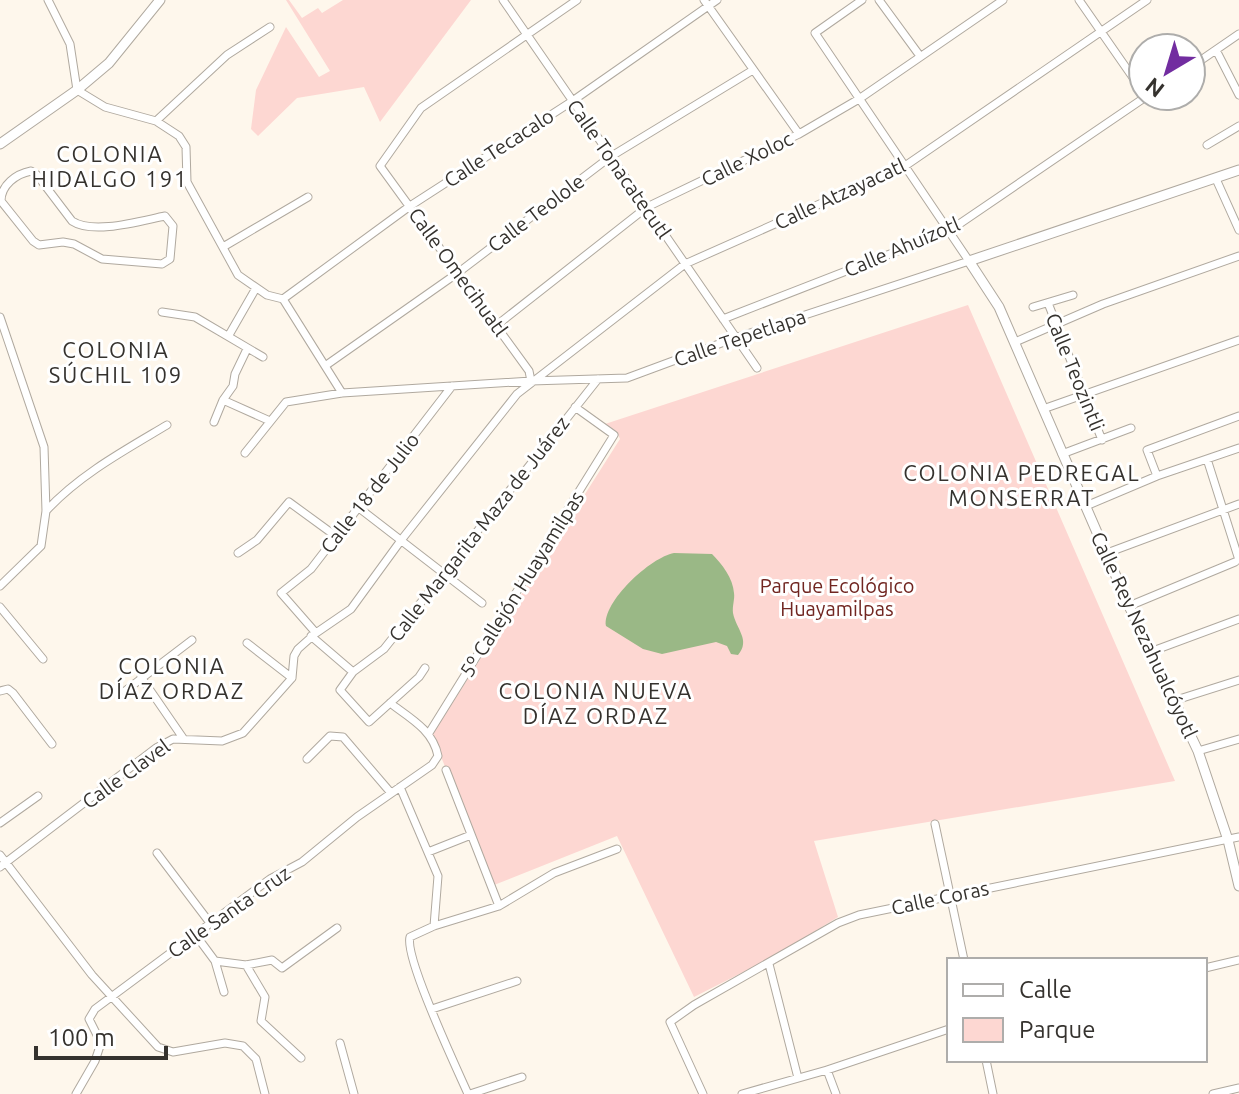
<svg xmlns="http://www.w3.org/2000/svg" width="1239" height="1094" font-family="Ubuntu,sans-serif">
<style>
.green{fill:#fdd7d2}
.water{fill:#9ab886}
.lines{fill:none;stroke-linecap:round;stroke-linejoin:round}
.street-casing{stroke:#b0a99f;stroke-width:9}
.secondary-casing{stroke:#b0a99f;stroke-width:11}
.street{stroke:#fff;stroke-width:7}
.secondary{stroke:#fff;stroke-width:9}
.labels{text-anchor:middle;stroke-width:6;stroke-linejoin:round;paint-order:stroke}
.street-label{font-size:20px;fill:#35322e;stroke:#fff}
.park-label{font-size:20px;fill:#712621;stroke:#fff}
.neighbourhood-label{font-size:22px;letter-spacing:2px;fill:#35322e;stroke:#fff}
</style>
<rect width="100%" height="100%" fill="#fef7ec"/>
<!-- green -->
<path class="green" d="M286,0H289L302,18L318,8L322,13L343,0H471L380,122L364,87L297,98L258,136L251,129L256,90L286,27L319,77L330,71Z
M968,305L1175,781L814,841L838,917L773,957L694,997L617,836L494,885L432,735L620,439L617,432L605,424Z"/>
<!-- water -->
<path class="water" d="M674,553L712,554C722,564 733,578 734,593C735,599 732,606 733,613C736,629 751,640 738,655L731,654L727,646L716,642L662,654L643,649L606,626C602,602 651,557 674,553Z"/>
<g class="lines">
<defs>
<path id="street" d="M48,0L70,44L77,90L105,107L156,121L179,136L186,147L187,182L238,275L267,295L283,299L342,393
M503,0L757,368
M704,0L799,134
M879,0L920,56
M1079,0L1143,92
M1216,50L1239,95
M1191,67L1239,34
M156,121L227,55L270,27
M1207,145L1239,126
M31,171L37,175L72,221C93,235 140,221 165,216L173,226L170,259L162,264L102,259L74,244L63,242L39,245L33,241L1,201C1,185 16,174 31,171Z
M1216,179L1239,230
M223,247L308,197
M283,299L410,206L571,102L717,0
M1048,303L1102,440
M1033,307L1073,295
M162,312L195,317L263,357
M0,317L44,447L46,511L41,546L0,586
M723,319L949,231L1147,96
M497,325L647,207L799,134L859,99L1003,0
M229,335L256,288
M1015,342L1103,304L1239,256
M325,366L459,272L610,157L753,70
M531,381L529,371L380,166L421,108L577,0
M223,400L270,421
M1043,409L1239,340
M214,422L223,400L233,386L235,374L247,349
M245,453L286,402L342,393L531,381L627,378L735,338L969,261L815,33L862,0
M1062,454L1131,428
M1207,459L1239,560
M1157,476L1147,450L1239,416
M1086,506L1157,476L1239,448
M359,508L482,603
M46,511C79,475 125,450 167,425
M238,553L257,540L289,502L337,537
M1107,553L1239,504
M1129,606L1235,562
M0,607L43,659
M316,633L281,593L311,569L452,386
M311,636L353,672
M247,643L292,678
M1150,652L1239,619
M425,668L419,677L369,722L340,690L353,672L384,649L598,379
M141,677L183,738
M0,691L8,689L13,693L52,744
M125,691L192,640
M1173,701L1239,680
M429,733L614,435L575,407
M1198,751L1239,739
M307,759L330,736L343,737L391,793
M446,770L499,906
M400,787L438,876L434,926
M0,823L38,796
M935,824L964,960
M428,852L471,835
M157,853L210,923
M0,855L92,975L158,1047L173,1052L225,1043L243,1046L256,1059L265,1094
M0,867L156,748L173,739L222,741L243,733L292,678L294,656L298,649L316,633L351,609L402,539L517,394L685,264L905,166L1147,0
M195,934L215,961L246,965L272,960L282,968L337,928
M215,961L224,992
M769,964L798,1078
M246,965L265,997L261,1021L301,1058
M1205,968L1239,960
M432,1009L517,981
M340,1043L354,1094
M986,1060L993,1094
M827,1070L836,1094
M76,1094L95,1061L101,1043L89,1019L95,1009L270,879L302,862L357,817L432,765L438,756C433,730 410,718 390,703
M468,1094C457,1069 404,957 410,937L434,926L499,906L554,873L617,849
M470,1094L522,1077
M703,1094L670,1022L694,1005L838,923L859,915L1239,837
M742,1094L827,1070L949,1029
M1213,1094L1239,1088"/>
<path id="secondary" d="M0,144L77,90L109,63L160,0
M1239,170L969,261L999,307L1129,606L1198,751L1228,840L1239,886"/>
</defs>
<!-- street casing -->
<use href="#street" class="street-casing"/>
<!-- secondary casing -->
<use href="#secondary" class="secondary-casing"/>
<!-- street -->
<use href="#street" class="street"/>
<!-- secondary -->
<use href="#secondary" class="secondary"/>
</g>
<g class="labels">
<!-- street labels -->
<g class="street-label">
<text transform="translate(499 148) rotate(-33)" y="7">Calle Tecacalo</text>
<text transform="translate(747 159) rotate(-26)" y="7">Calle Xoloc</text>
<text transform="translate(619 169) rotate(55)" y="7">Calle Tonacatecutl</text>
<text transform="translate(840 194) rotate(-25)" y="7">Calle Atzayacatl</text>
<text transform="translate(536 213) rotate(-37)" y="7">Calle Teolole</text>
<text transform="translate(902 247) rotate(-23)" y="7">Calle Ahuízotl</text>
<text transform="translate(458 272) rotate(54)" y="7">Calle Omecihuatl</text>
<text transform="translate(740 338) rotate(-19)" y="7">Calle Tepetlapa</text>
<text transform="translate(1075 372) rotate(68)" y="7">Calle Teozintli</text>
<text transform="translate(370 493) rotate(-52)" y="7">Calle 18 de Julio</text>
<text transform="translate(479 529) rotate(-52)" y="7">Calle Margarita Maza de Juárez</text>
<text transform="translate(522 584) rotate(-58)" y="7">5º Callejón Huayamilpas</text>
<text transform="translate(1144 635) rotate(65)" y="7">Calle Rey Nezahualcóyotl</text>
<text transform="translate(126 774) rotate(-36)" y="7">Calle Clavel</text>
<text transform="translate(940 898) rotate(-12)" y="7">Calle Coras</text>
<text transform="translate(229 912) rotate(-35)" y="7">Calle Santa Cruz</text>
</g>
<!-- park labels -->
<g class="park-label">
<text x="837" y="593">Parque Ecológico<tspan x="837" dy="23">Huayamilpas</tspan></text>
</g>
<!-- neighbourhood labels -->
<g class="neighbourhood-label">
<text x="110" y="162">COLONIA<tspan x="110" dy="25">HIDALGO 191</tspan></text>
<text x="116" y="358">COLONIA<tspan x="116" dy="25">SÚCHIL 109</tspan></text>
<text x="1022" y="481">COLONIA PEDREGAL<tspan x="1022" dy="25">MONSERRAT</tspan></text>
<text x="172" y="674">COLONIA<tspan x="172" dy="25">DÍAZ ORDAZ</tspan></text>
<text x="596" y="699">COLONIA NUEVA<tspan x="596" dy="25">DÍAZ ORDAZ</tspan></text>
</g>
</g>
<!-- legend -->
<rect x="947" y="958" width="260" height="104" fill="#ffffff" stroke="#aeadab" stroke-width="2"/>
<rect x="963" y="984" width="40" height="12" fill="#ffffff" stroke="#aeadab" stroke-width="2"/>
<text x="1019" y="998" font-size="24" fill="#35322e">Calle</text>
<rect x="963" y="1018" width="40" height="24" fill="#fdd7d2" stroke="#aeadab" stroke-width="2"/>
<text x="1019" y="1038" font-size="24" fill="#35322e">Parque</text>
<!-- north arrow -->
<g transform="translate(1167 72) rotate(218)"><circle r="38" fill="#ffffff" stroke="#aeadab" stroke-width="2"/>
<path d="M0-6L14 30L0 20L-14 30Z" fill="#722da0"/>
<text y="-12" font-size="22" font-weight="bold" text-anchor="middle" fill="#35322e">N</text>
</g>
<!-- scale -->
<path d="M36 1046v12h130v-12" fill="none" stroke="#35322e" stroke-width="4"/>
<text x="48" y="1046" font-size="24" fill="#35322e" stroke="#ffffff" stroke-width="6" paint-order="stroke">100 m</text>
</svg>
